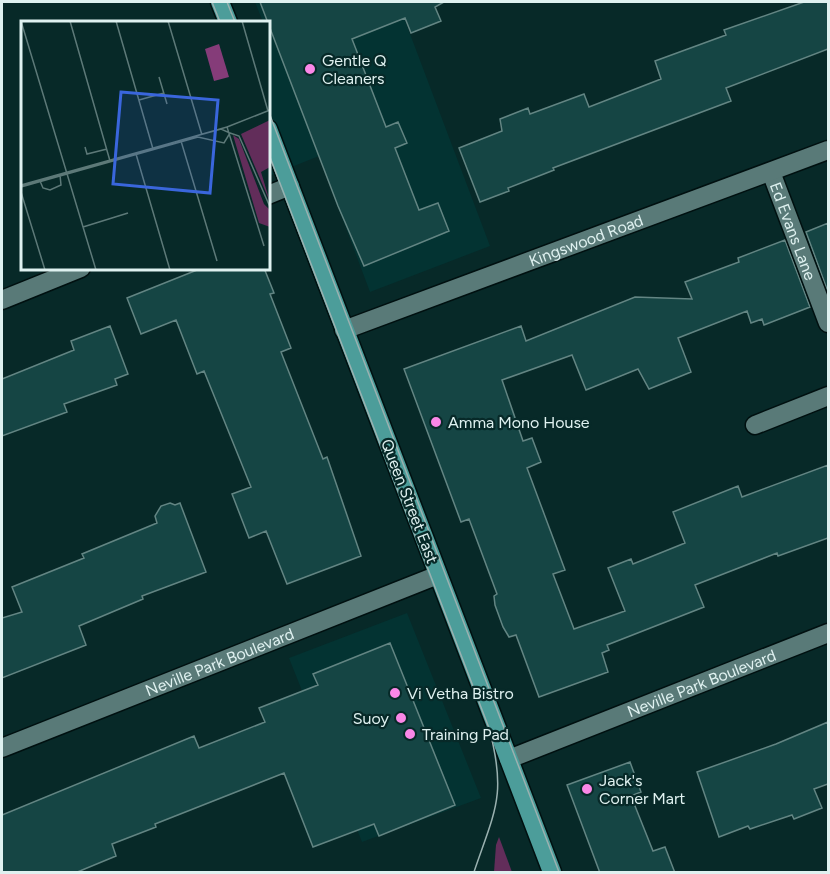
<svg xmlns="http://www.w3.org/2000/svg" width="830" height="874" font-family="Figtree,sans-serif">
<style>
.built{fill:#033332}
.green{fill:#622d5a}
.building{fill:#154544;stroke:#638583;stroke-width:1.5}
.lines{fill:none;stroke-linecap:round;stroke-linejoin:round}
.minor-casing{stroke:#001010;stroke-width:21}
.major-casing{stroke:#001010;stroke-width:21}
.minor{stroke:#597a78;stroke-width:18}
.major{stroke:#4c9d9a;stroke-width:18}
.tram{stroke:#9ab1b0;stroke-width:1.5}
.poi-dot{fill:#fa87e7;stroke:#072928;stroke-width:2}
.labels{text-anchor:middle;stroke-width:4.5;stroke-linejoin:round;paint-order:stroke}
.poi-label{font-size:16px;fill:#dff1f0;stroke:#072928;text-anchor:start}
.street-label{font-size:16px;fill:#dff1f0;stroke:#072928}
.inset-road{fill:none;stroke:#5d7978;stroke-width:1.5}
.view{fill:#3a66dc;fill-opacity:0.15;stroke:#3a66dc;stroke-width:3}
.inset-edge{fill:none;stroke:#dff1f0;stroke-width:3}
</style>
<rect width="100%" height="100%" fill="#072928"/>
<!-- built -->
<path class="built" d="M255,2H398L490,246L370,292L319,156L269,176L268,44L271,43L268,22H263Z
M407,613L481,798L362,842L289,658Z"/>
<!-- green -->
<path class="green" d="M499,837L512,872H494L496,845Z"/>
<!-- building -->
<path class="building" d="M260,2H444L435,7L441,21L411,33L405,18L352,39L386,127L398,122L407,143L395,148L419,210L438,203L449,231L364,266L338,206Z
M804,2H828V49L726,88L731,101L553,168L554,170L508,188L509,191L480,202L459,148L502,131L500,119L528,108L530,114L584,94L589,107L661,79L655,61L726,35L724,30Z
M828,223V292L806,232Z
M785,240L810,307L764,325L762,319L751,323L747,311L678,338L691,372L649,389L638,369L586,390L572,355L502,380L523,441L532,438L541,462L527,468L565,570L553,574L574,629L625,611L608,568L631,559L633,564L685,543L673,512L738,486L742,497L828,465V538L778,556L777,553L695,585L704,607L607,645L609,650L602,653L608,672L539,697L516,635L509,637L503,627L495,605L494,596L497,594L469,519L461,522L404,369L521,326L526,341L635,297L692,299L685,282L739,262L738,258Z
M202,268H264L274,293L270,294L291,348L281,352L323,459L327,457L361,556L287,584L266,531L249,538L232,494L251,487L204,371L197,374L176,320L141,334L127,298Z
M110,326L128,374L115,379L117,385L64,404L67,412L2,436V379L74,350L71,341Z
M170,503L175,505L180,503L206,572L142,596L143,599L79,626L86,645L2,678V618L22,612L12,587L84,558L82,554L157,523L155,516L161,506Z
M390,643L455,805L379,836L374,824L313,847L284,773L155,824L156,827L112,844L116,856L75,873H2V815L194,736L199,748L265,722L259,708L318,685L313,674Z
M828,722V784L814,789L822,808L794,819L792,815L750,829L748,826L719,837L697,772L776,744Z
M630,762L641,792L631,796L653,851L665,847L675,873H600L567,785Z"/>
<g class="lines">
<defs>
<g id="minor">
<path id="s1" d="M771,172L828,323"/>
<path d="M268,195L290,186"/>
<path d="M2,300L81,268"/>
<path id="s2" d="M344,330L828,150"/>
<path d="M755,425L828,396"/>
<path id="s3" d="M2,748L438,575"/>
<path id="s4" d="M509,759L828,633"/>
</g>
<path id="major" d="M220,2L228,22
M268,129L552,872"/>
</defs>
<!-- minor casing -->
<use href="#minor" class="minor-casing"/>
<!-- major casing -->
<use href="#major" class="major-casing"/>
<!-- minor -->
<use href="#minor" class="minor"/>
<!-- major -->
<use href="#major" class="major"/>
<!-- tram -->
<path class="tram" d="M212,2L220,22
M227,2L235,22
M268,110L559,872
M268,152L489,728C507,795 495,810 474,872"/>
</g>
<!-- markers -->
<g class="poi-dot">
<circle cx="310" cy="69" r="6"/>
<circle cx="436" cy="422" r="6"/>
<circle cx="395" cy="693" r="6"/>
<circle cx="401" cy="718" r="6"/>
<circle cx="410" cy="734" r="6"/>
<circle cx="587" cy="789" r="6"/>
</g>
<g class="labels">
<!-- poi labels -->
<g class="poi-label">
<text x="322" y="66">Gentle Q<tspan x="322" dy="18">Cleaners</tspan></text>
<text x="448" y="428">Amma Mono House</text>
<text x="407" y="699">Vi Vetha Bistro</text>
<text x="389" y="724" text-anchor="end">Suoy</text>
<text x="422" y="740">Training Pad</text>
<text x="599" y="786">Jack's<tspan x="599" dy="18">Corner Mart</tspan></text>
</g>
<!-- street labels -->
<g class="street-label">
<text dy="6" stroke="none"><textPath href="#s1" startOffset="63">Ed Evans Lane</textPath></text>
<text dy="6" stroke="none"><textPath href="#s2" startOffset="258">Kingswood Road</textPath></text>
<text transform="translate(410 501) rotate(69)" y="6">Queen Street East</text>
<text dy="6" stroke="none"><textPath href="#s3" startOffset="234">Neville Park Boulevard</textPath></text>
<text dy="6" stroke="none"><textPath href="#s4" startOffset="207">Neville Park Boulevard</textPath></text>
</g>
</g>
<!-- overview -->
<g transform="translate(21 21)">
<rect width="249" height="249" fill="#072928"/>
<path d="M249,99V146L240,151L249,181L220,113ZM212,114L218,118L243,183L249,189V206L238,202Z" fill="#622d5a"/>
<path d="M198,23L208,56L193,60L184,28Z" fill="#853c79"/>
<path class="inset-road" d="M0,0L75,249M49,0L89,140M95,0L132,128M147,0L181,114M221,0L247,90M138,56L146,83M118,79L143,72M209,112L218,115L249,186M160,120L196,240M64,126L66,133L86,128M115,133L149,249M19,160L22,167L29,169L40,164L39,154M0,164L200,108L209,112L203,122L177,116L0,166M0,165L206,106M0,171L24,249M62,206L107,192M243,225L206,106L249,89"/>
<path class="view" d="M100,71L197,79L189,172L92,163Z"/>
<rect width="249" height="249" class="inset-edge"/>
</g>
<!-- border -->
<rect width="830" height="874" fill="none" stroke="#dff1f0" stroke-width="6"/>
</svg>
